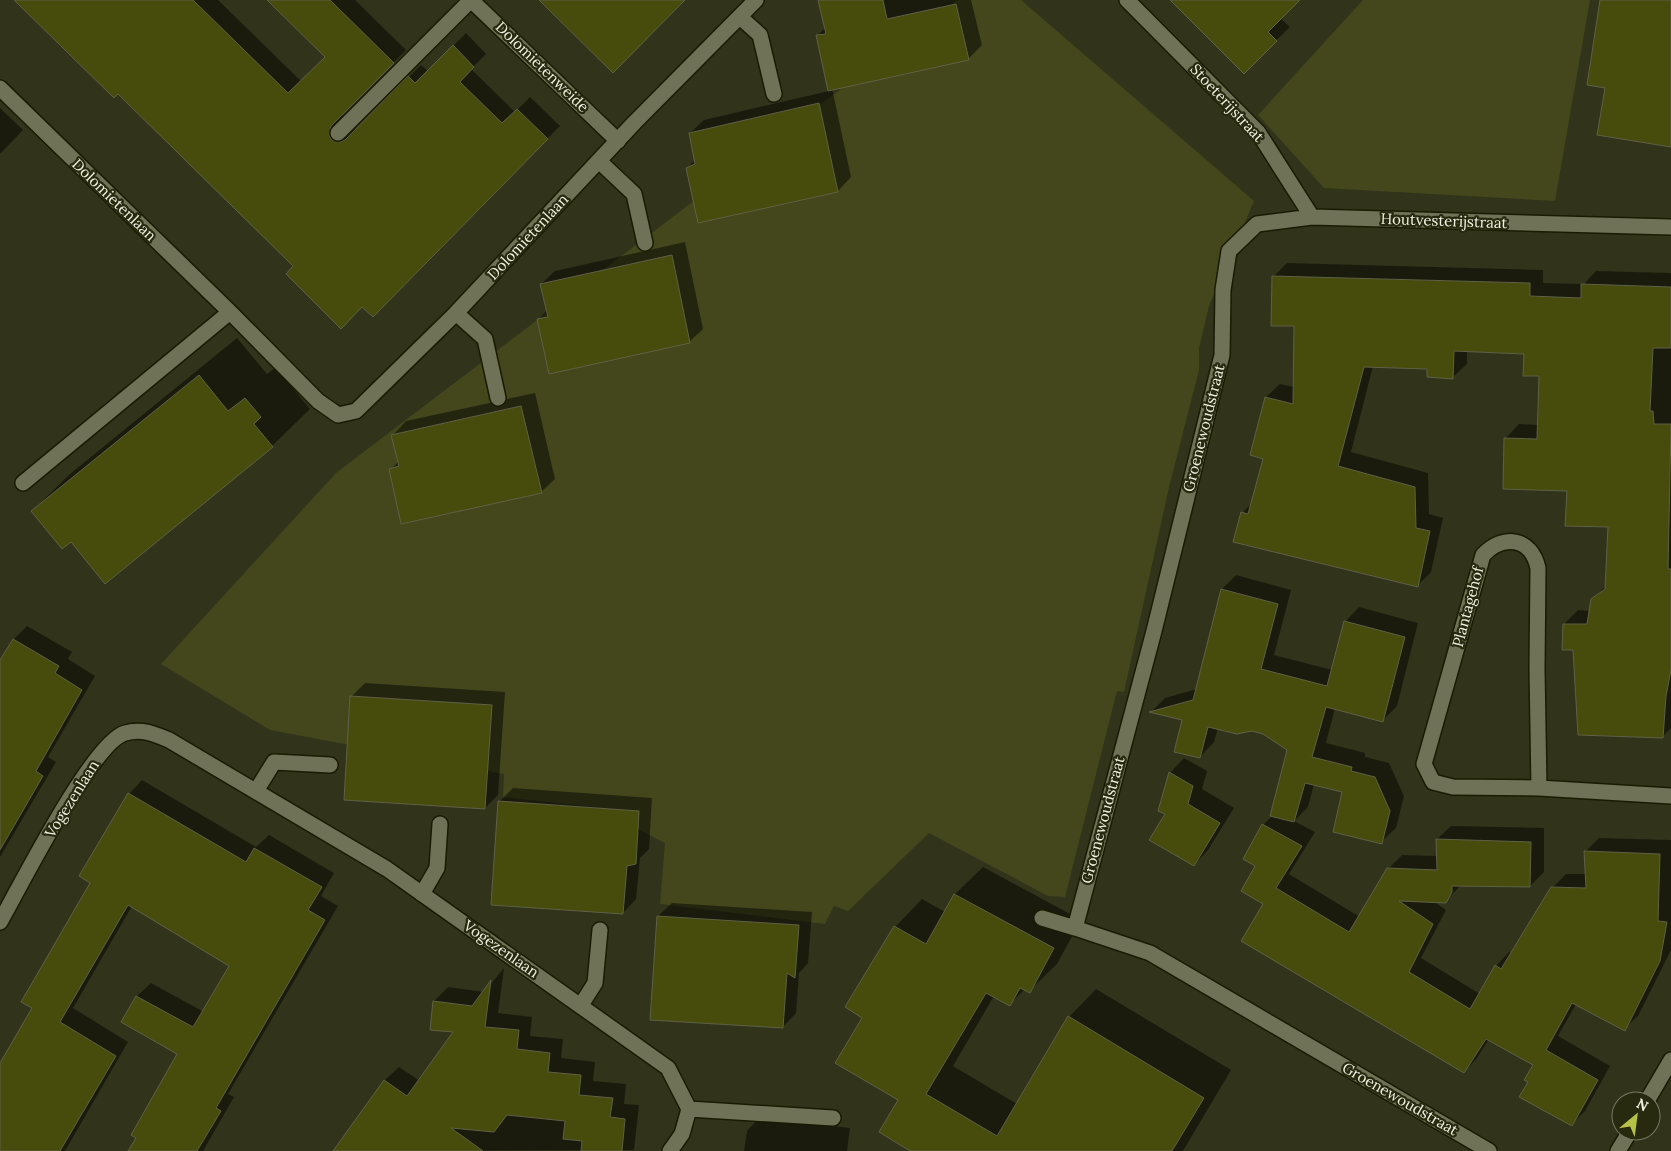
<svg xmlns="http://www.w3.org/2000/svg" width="1671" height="1151" font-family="Lora,serif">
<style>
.green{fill:#44471c}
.shadow{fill:#0007}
.building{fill:#474b0c;stroke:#5e6146}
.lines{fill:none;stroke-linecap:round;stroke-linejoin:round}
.street-casing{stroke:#1a1b03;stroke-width:18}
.street{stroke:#6f7256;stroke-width:15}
.labels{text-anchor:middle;stroke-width:4.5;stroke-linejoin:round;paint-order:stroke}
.street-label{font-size:15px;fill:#eef0e0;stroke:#282a10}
</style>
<rect width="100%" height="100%" fill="#31341a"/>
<!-- green -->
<path class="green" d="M958,0H1021L1254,201L1209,306L1199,348V370L1169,487L1124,692L1117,691L1065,897L1048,896L929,833L848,911L834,906L825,924L660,904L665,843L594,807L503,797L504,774L270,730L161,664L336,473Z
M1363,0H1590L1555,201L1324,188L1258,115Z"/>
<!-- shadow -->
<path class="shadow" d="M23,0H218L301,81L327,57L269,0H355L406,50L344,112L341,122L344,128L353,130L359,127L421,65L428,71L466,33L486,54L471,69L515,112L530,97L560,126L373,316L363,305L295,266Z
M821,0H971L982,45L968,59L832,88L851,177L838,191L699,221L687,168L696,159L690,133L704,120L829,91L817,36L826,27Z
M1171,0H1298L1280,18L1290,27L1244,72Z
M0,108L23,130L0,154Z
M685,242L703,329L689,342L539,319L547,310L541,284L555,271Z
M1287,263L1543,270V283L1584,284L1596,271L1671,273V728L1662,737L1575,649L1564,624L1578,610L1590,611L1592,599L1606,586L1609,526L1506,438L1519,424L1538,425L1540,375L1525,353L1467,351V364L1453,377L1428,368L1373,366L1351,452L1428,473L1429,514L1443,518L1431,572L1417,586L1242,513L1252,503L1265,458L1266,397L1280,384L1294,387L1295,325L1273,277Z
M237,338L267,374L284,361L298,379L291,386L310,409L272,446L71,540L32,511L70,474Z
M535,393L555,479L541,492L391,469L399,461L393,435L406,421Z
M1236,575L1291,590L1274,655L1332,670L1345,622L1359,607L1418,623L1397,706L1383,720L1335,708L1326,743L1365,753V757L1389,763L1404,796L1396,828L1381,842L1344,791L1314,784L1308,807L1294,821L1315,832L1289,874L1360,917L1388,869L1402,855L1438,856L1437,839L1451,826L1544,828V872L1530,886L1461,885L1445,902L1433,901L1446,910L1421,958L1480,994L1496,966L1509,952L1511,953L1552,888L1566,874H1586L1585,852L1599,838L1671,840V950L1638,1016L1624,1029L1576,1004L1558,1036L1610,1066L1585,1111L1572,1124L1529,1082L1535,1064L1489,1039L1477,1058L1464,1072L1264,903L1257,866L1263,825L1272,816L1289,749L1264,733L1252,730L1218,728L1214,742L1200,757L1184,719L1152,711L1165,698L1197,689L1222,589Z
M27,626L72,652L68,659L95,676L48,757L56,762L0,857V663L14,639Z
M365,683L505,692L498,795L485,808L351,697Z
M1184,758L1207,771L1202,789L1234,808L1208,850L1194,865L1167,814L1170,773Z
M142,780L256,847L269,835L334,873L321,896L338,906L228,1094L234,1097L203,1151H130L179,1053L122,1022L137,996L151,983L204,1012L231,965L132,906L73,1008L128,1042L65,1151H0V1065L34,1007L92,883L129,794Z
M513,788L652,798L649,849L640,858L636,899L623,913L499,802Z
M983,867L1081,920L1057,964L1029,991L1025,989L1010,1004L994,996L953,1066L1017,1104L1069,1017L1096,989L1231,1070L1183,1151H912L900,1100L864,1017L895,927L922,899L945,912L955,894Z
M672,903L812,912L808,963L799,973L796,1013L783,1027L658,916Z
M504,968L498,1013L532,1017L530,1036L563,1039L561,1058L595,1062L593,1081L626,1084L624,1104L639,1105L634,1150L334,1151L385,1080L399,1067L420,1081L456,1031L434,1001L448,987L484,992Z
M759,1118L850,1128L847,1151H744L747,1131Z"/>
<!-- building -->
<path class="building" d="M14,0H193L288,93L325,57L267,0H330L394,63L331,126L329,135L332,140L340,142L345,140L408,76L415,83L453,45L474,67L460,82L502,123L517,109L548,139L373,317L362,307L341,329L286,274L293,266L118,94L114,98Z
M539,0H685L613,73Z
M818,0H883L887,19L956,4L969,60L828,91L816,35L826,34Z
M1170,0H1300L1268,32L1277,41L1244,74Z
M1600,0H1671V147L1597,135L1605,88L1587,85Z
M819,103L838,192L698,223L686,168L695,164L689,133Z
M672,255L690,343L549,374L537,319L548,317L540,284Z
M1272,276L1530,283V296L1581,298V284L1671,287V348H1653L1650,411H1653L1654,424H1671L1668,569H1671V670L1666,696L1663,738L1578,735L1573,650H1562L1563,624H1587L1591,599L1605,589L1608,527L1565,526L1567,491L1503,489L1504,438L1537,439L1539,376H1523L1524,354L1454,351L1453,379L1427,377V369L1364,367L1338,466L1415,487L1416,528L1430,531L1418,587L1233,542L1241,512L1248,514L1263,459L1250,455L1265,397L1293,404L1294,326H1271Z
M199,375L228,411L245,398L261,417L254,424L273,447L105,584L71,542L62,549L31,511Z
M521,406L542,493L401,524L389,469L399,466L391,435Z
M1221,589L1278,604L1261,669L1327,686L1344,621L1405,637L1383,722L1326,707L1312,757L1352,767L1351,771L1375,777L1390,811L1382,844L1333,832L1342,792L1305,783L1294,822L1270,816L1287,750L1263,734L1252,731L1237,734L1208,727L1200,758L1174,752L1182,720L1149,712L1193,700Z
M13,639L59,666L55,673L82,690L36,771L43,776L0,850V660Z
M350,696L492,705L485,809L344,800Z
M1169,772L1193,786L1188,804L1220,823L1194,866L1149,840L1165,814L1158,811Z
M128,793L246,862L254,848L322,887L308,910L325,920L216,1108L221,1111L197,1151H128L136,1138L131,1135L177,1054L121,1022L136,996L193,1027L229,966L128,905L60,1022L116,1056L60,1151H0V1063L32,1008L21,1002L90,883L79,876Z
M498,801L639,811L636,864L627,866L623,914L491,905Z
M1262,824L1302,846L1276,888L1349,932L1387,868L1437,870L1436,839L1531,842L1530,887L1452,886V892L1446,903L1399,901L1433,924L1409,972L1470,1009L1495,965L1501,969L1551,887L1586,888L1584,851L1660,854L1658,921L1667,922L1660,961L1625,1031L1572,1003L1546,1050L1598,1080L1572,1126L1519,1097L1528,1082L1524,1080L1533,1065L1486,1039L1464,1073L1241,941L1263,904L1241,891L1255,866L1243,859Z
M954,894L1054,948L1030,993L1020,988L1010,1006L986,993L926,1094L997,1136L1068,1016L1204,1098L1172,1151H910L879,1132L898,1100L835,1063L862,1018L845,1007L894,926L926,944Z
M657,916L799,925L795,978L787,973L783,1028L650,1020Z
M491,980L485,1027L519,1030L517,1049L550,1053L548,1072L581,1075L579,1095L613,1098L610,1117L625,1119L622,1151H581L582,1141L563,1139L565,1121L507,1115L494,1132L451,1128L483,1151H333L384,1080L407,1096L453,1032L430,1030L433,1001L472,1006Z"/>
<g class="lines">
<defs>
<path id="street" d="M1127,0L1258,132L1312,217
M740,17L760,35L774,94
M0,88L230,312L318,401L338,415L356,411L456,313L634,123L756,0
M338,133L471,0L618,141
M599,161L634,194L645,243
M456,313L485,339L498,398
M23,483L230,312
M1539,788L1537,668L1538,568C1531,537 1503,534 1483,555L1424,764L1433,782L1453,787L1539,788L1671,796
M256,791L274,762L330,765
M422,894L437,868L440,824
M1042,918L1075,928
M0,922C20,887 92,743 125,733C141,728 155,734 169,740L387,869L668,1068L689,1109L682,1134L670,1151
M581,1005L595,983L600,930
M1647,1101L1671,1060
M689,1109L833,1118
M1489,1151L1150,953L1075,928L1154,631L1222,355L1223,290L1229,251L1257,224L1312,217L1671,227
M1618,1151L1630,1131"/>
</defs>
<!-- street casing -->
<use href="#street" class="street-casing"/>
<!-- street -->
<use href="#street" class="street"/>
</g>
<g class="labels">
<!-- street labels -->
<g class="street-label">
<text transform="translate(542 67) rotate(44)" y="5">Dolomietenweide</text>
<text transform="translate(1227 103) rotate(47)" y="5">Stoeterijstraat</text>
<text transform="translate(114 200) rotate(44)" y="5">Dolomietenlaan</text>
<text transform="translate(1444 221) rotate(2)" y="5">Houtvesterijstraat</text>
<text transform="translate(528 237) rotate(-47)" y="5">Dolomietenlaan</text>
<text transform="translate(1204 428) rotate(-76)" y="5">Groenewoudstraat</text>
<text transform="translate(1468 607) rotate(-75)" y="5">Plantagehof</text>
<text transform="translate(72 799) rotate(-58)" y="5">Vogezenlaan</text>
<text transform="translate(1103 820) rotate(-75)" y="5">Groenewoudstraat</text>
<text transform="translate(501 949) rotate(35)" y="5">Vogezenlaan</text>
<text transform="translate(1400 1099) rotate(30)" y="5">Groenewoudstraat</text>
</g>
</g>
<!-- north arrow -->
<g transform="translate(1636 1116) rotate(29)"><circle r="24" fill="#282a10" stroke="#777963"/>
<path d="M0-4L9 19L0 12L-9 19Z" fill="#b8c147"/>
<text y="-8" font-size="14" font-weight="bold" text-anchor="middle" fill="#eef0e0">N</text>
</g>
</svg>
